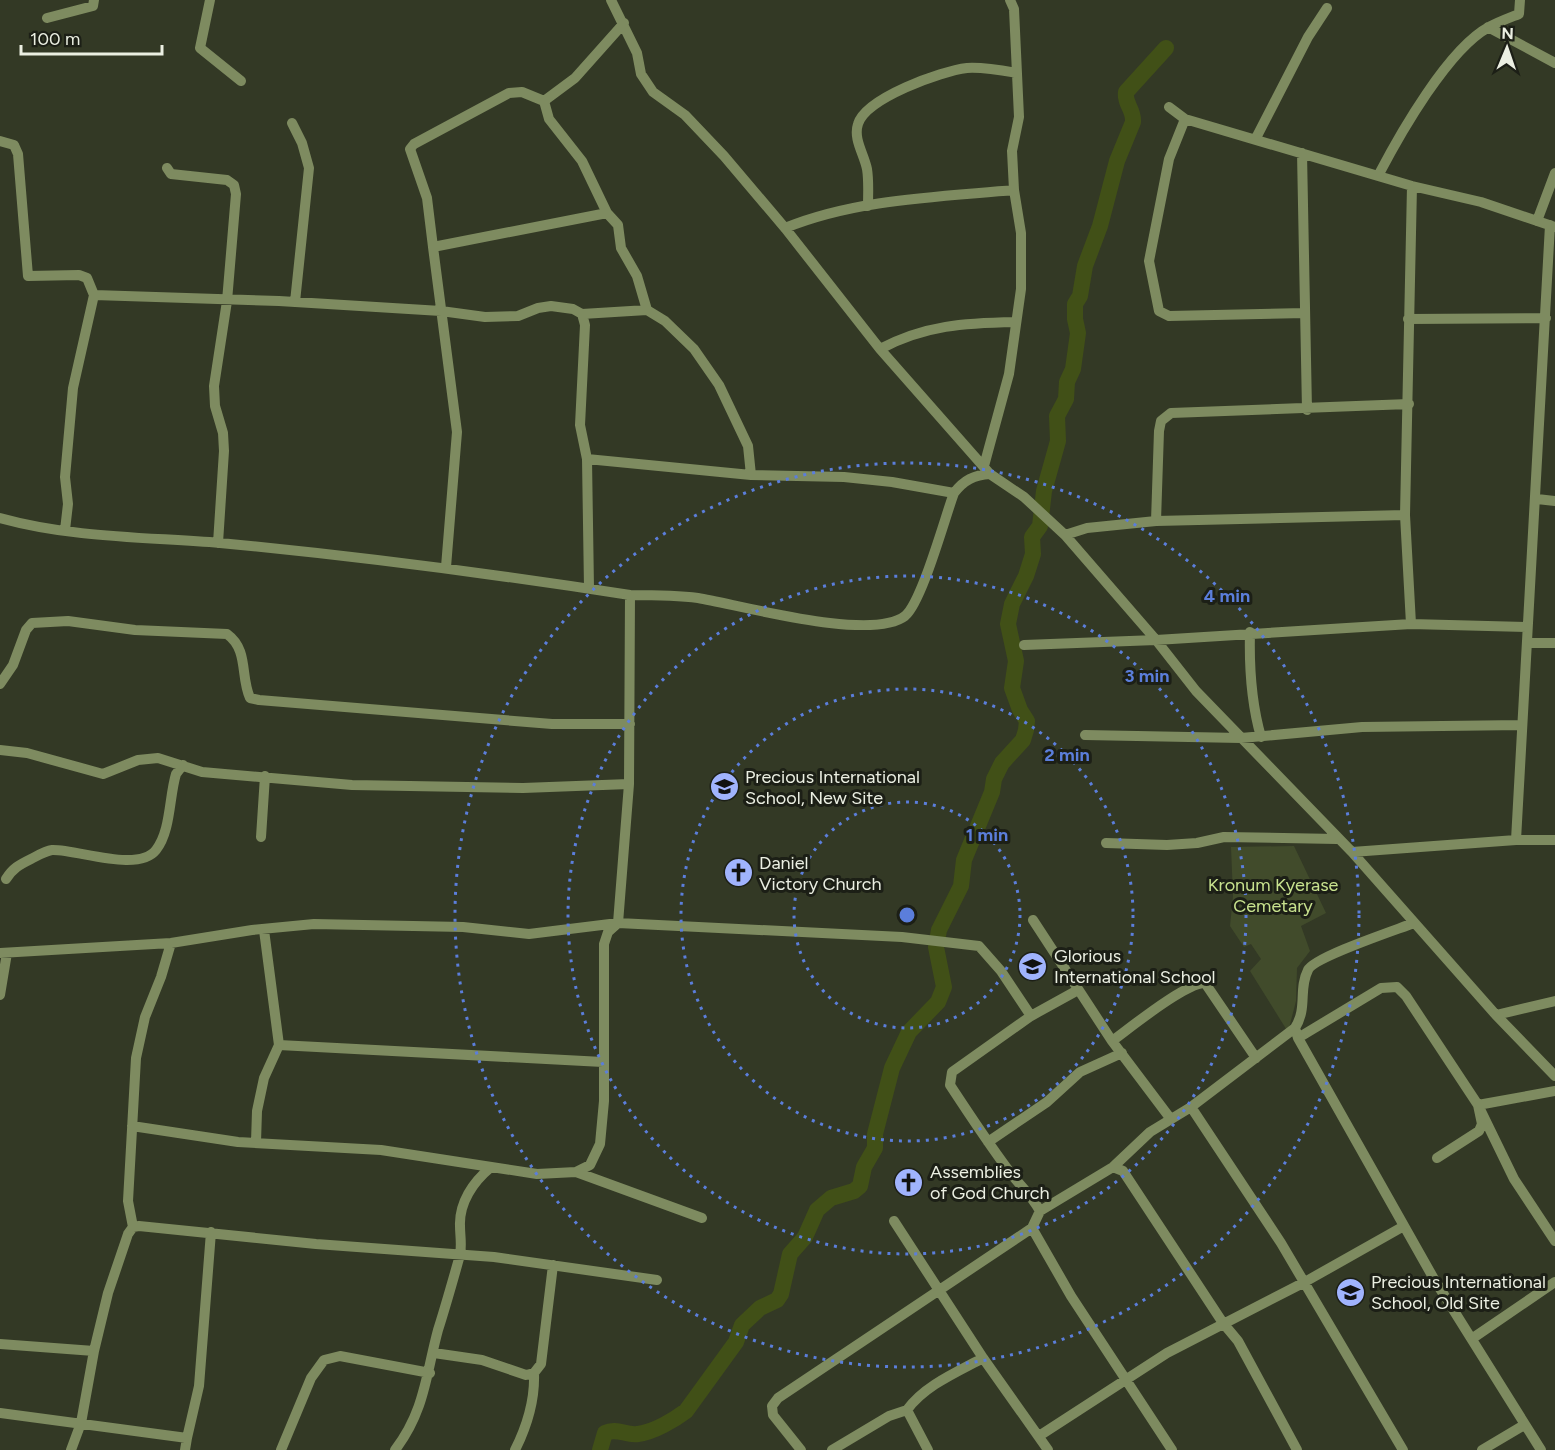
<svg xmlns="http://www.w3.org/2000/svg" width="1555" height="1450" font-family="Figtree,sans-serif">
<style>
.green{fill:#414b2b}
.lines{fill:none;stroke-linecap:round;stroke-linejoin:round}
.river{stroke:#415017;stroke-width:16}
.street{stroke:#7e8b60;stroke-width:10}
.ring{fill:none;stroke:#5b7edb;stroke-width:3;stroke-dasharray:3 6}
.labels{text-anchor:middle;stroke-width:6;stroke-linejoin:round;paint-order:stroke}
.poi-label{font-size:18px;fill:#ebefe2;stroke:#1c1f16;text-anchor:start}
.park-label{font-size:18px;fill:#c8e28e;stroke:#1c1f16}
.centre{fill:#5b7edb;stroke:#1c1f16;stroke-width:3}
.ring-label{font-size:18px;text-anchor:middle;font-weight:bold;fill:#5b7edb;stroke:#1c1f16;stroke-width:6;stroke-linejoin:round;paint-order:stroke}
</style>
<rect width="100%" height="100%" fill="#333925"/>
<!-- green -->
<path class="green" d="M1294,846L1326,913L1301,926L1310,951L1297,968L1296,1001L1288,1032L1250,971L1261,959L1251,944L1244,947L1230,926L1233,896L1231,847Z"/>
<g class="lines">
<!-- river -->
<path class="river" d="M600,1450L605,1433C617,1427 626,1436 638,1434C654,1432 674,1420 686,1411L736,1342L742,1325L760,1308L777,1300L781,1294L790,1254L805,1237L817,1210L831,1198L854,1191L860,1186L864,1167L875,1148V1134L892,1068L909,1032L938,1002L944,987L936,947L939,930L961,886L964,860L992,792L994,779L1002,763L1023,740L1026,730L1027,721L1020,710L1012,688L1016,661L1008,624L1012,604L1026,576L1033,554L1032,537L1040,526L1044,491L1058,441L1057,416L1066,399L1067,382L1073,369L1078,333L1075,319V304L1080,296L1085,266L1100,226L1117,161L1133,122C1134,109 1124,104 1126,92L1166,48"/>
<!-- street -->
<path class="street" d="M210,0L200,48L241,81
M611,0L637,53L641,74L653,92L685,115L724,156L785,228L880,349L990,474L1024,497L1065,535L1156,640L1196,691L1352,852L1496,1015L1555,1076
M47,18L93,6L94,0
M1488,27L1555,63
M1169,107L1185,119L1412,186L1481,202L1555,227
M1185,119L1169,159L1149,261L1159,311L1169,316L1305,313
M292,123L302,143L309,168L295,302
M1256,138L1308,37L1327,8
M0,141L14,145L18,154L28,276L79,275L87,278L94,295L73,388L65,477L68,504L65,530
M1302,153L1307,410
M167,168L171,174L227,180L234,185L236,194L227,301L214,386L215,406L223,433L224,451L218,543
M1379,174C1400,134 1448,49 1489,27C1498,22 1509,18 1519,14L1520,0
M868,206C868,194 869,181 867,169C864,154 853,139 858,124C866,98 941,71 967,68C984,67 1000,70 1017,73
M1537,221L1555,173
M785,228C856,199 938,197 1014,190
M433,247L427,198L410,149L414,144L509,93L522,92L544,101
M94,295L279,301L441,311L485,317L518,316L538,308L551,306L573,309L582,314L647,310L637,276L621,248L618,225L607,213L582,161L549,119L544,101L575,78L624,23
M647,310L665,321L694,349L719,385L748,446L751,475
M582,314L585,325L580,425L587,459L589,588
M1408,319L1546,318
M880,349C925,325 965,323 1015,322
M587,459L751,475L844,477L892,482L954,493
M984,466L1009,374L1021,289V233L1014,190L1012,151L1019,117L1014,9L1010,0
M1537,499L1555,501
M0,518C72,538 147,537 220,543C357,556 494,574 630,595
M1156,521L1159,431L1161,421L1171,413L1409,404
M1065,535L1087,528L1156,521L1405,515
M446,567L457,432L433,247L607,213
M1411,624L1405,515L1412,186
M1250,632C1249,669 1251,702 1261,737
M1527,643H1555
M1024,645L1156,640L1411,624L1527,627
M0,684L13,665L26,630L32,623L68,621L135,630L227,634C249,650 240,676 250,698L259,700L552,724H630
M1085,735L1241,738L1362,727L1522,725
M0,750L27,753L103,774L138,760L158,758L202,772L352,785L523,788L629,784
M261,837L265,776
M1516,840L1550,225
M1106,843L1167,845L1197,843L1224,837L1337,839
M1352,852L1516,840H1555
M6,879C13,868 19,865 31,859C37,856 45,851 52,850C77,849 138,873 156,850C171,831 169,797 176,774L183,765
M1033,920L1112,1041L1170,1118
M0,953L171,943L252,930L314,924L463,927L529,934L618,923L902,937L979,946L1001,971L1031,1016
M0,995L7,953
M1496,1015L1555,1001
M1295,1028L1298,1038L1434,1279L1541,1450
M1298,1038L1381,988L1397,987L1406,996L1478,1105L1514,1179L1555,1241
M1112,1041C1130,1028 1185,983 1205,983L1256,1058
M279,1045L603,1062
M1191,1107L1281,1243L1403,1450
M132,1126L238,1142L381,1150L537,1174L576,1172L590,1165L600,1144L604,1101V944L608,932L618,923L629,784L630,595C652,595 676,595 698,598C740,605 871,642 905,616C922,602 945,517 954,493C964,480 974,475 990,474
M256,1142L257,1111L264,1078L279,1045L264,930
M988,1142L1047,1102L1080,1072L1122,1053
M1437,1158L1479,1131L1482,1124L1478,1105L1555,1091
M1113,1167L1123,1171L1223,1323L1238,1341L1297,1450
M576,1172L702,1218
M1040,1211C1030,1193 1020,1186 1009,1171C988,1143 969,1114 950,1085L952,1072L1031,1016L1078,990
M894,1221L983,1358L1048,1450
M133,1227L128,1201L136,1058L145,1017L161,977L171,943
M1032,1228L1071,1296L1172,1450
M1473,1338L1555,1282
M0,1344L94,1351L108,1293L128,1234L133,1227L139,1226L316,1244L494,1257L657,1280
M434,1353L482,1360L526,1375L534,1373L541,1364L553,1265
M0,1413L187,1438L185,1450
M1039,1436L1167,1353L1303,1283L1404,1226
M187,1438L199,1386L211,1232
M71,1450L81,1423L94,1351
M281,1450L311,1378L324,1360L340,1356L430,1373
M395,1450C425,1411 426,1374 438,1330C446,1305 453,1280 460,1255C462,1244 460,1236 460,1226C459,1203 473,1182 490,1168
M515,1450C527,1426 535,1399 534,1373
M801,1450L773,1415L772,1406L778,1398L1032,1228L1040,1211L1113,1167L1150,1132L1191,1107L1295,1028C1308,1007 1298,990 1308,970C1314,957 1396,930 1414,923
M832,1450L889,1416L907,1410
M928,1450L907,1410C924,1386 957,1372 983,1358
M1482,1450L1524,1425"/>
</g>
<!-- distance rings -->
<g class="ring">
<circle cx="907" cy="915" r="113"/>
<circle cx="907" cy="915" r="226"/>
<circle cx="907" cy="915" r="339"/>
<circle cx="907" cy="915" r="452"/>
</g>
<!-- icons -->
<defs>
<symbol id="school-disc" viewBox="-11 -11 22 22"><circle r="9.5" fill="#a0b3fd" stroke="#1c1f16"/><path d="M0-5L7-2L0 1L-7-2ZM-4 1L0 2.5L4 1V4Q0 6-4 4Z" fill="#111"/></symbol>
<symbol id="church-disc" viewBox="-11 -11 22 22"><circle r="9.5" fill="#a0b3fd" stroke="#1c1f16"/><path d="M-1.2-6h2.4v3.5h3.3v2.4h-3.3V6h-2.4V-.1h-3.3v-2.4h3.3Z" fill="#111"/></symbol>
</defs>
<g fill-rule="evenodd">
<use href="#school-disc" x="708" y="770" width="33" height="33"/>
<use href="#church-disc" x="722" y="856" width="33" height="33"/>
<use href="#school-disc" x="1016" y="950" width="33" height="33"/>
<use href="#church-disc" x="892" y="1166" width="33" height="33"/>
<use href="#school-disc" x="1334" y="1276" width="33" height="33"/>
</g>
<g class="labels">
<!-- poi labels -->
<g class="poi-label">
<text x="745" y="783">Precious International<tspan x="745" dy="21">School, New Site</tspan></text>
<text x="759" y="869">Daniel<tspan x="759" dy="21">Victory Church</tspan></text>
<text x="1054" y="962">Glorious<tspan x="1054" dy="21">International School</tspan></text>
<text x="930" y="1178">Assemblies<tspan x="930" dy="21">of God Church</tspan></text>
<text x="1371" y="1288">Precious International<tspan x="1371" dy="21">School, Old Site</tspan></text>
</g>
<!-- park labels -->
<g class="park-label">
<text x="1273" y="891">Kronum Kyerase<tspan x="1273" dy="21">Cemetary</tspan></text>
</g>
</g>
<circle cx="907" cy="915" r="9" class="centre"/>
<g class="ring-label">
<text x="1227" y="602">4 min</text>
<text x="1147" y="682">3 min</text>
<text x="1067" y="761">2 min</text>
<text x="987" y="841">1 min</text>
</g>
<!-- north arrow -->
<g transform="translate(1507 48) rotate(2)" stroke="#1c1f16" stroke-width="4.5" paint-order="stroke">
<path d="M0-4.5L10 22L0 15L-10 22Z" fill="#ebefe2"/>
<text y="-9" font-size="16" font-weight="bold" text-anchor="middle" fill="#ebefe2">N</text>
</g>
<!-- scale -->
<path d="M21 45v9h141v-9" fill="none" stroke="#ebefe2" stroke-width="3"/>
<text x="30" y="45" font-size="18" fill="#ebefe2" stroke="#1c1f16" stroke-width="4.5" paint-order="stroke">100 m</text>
</svg>
